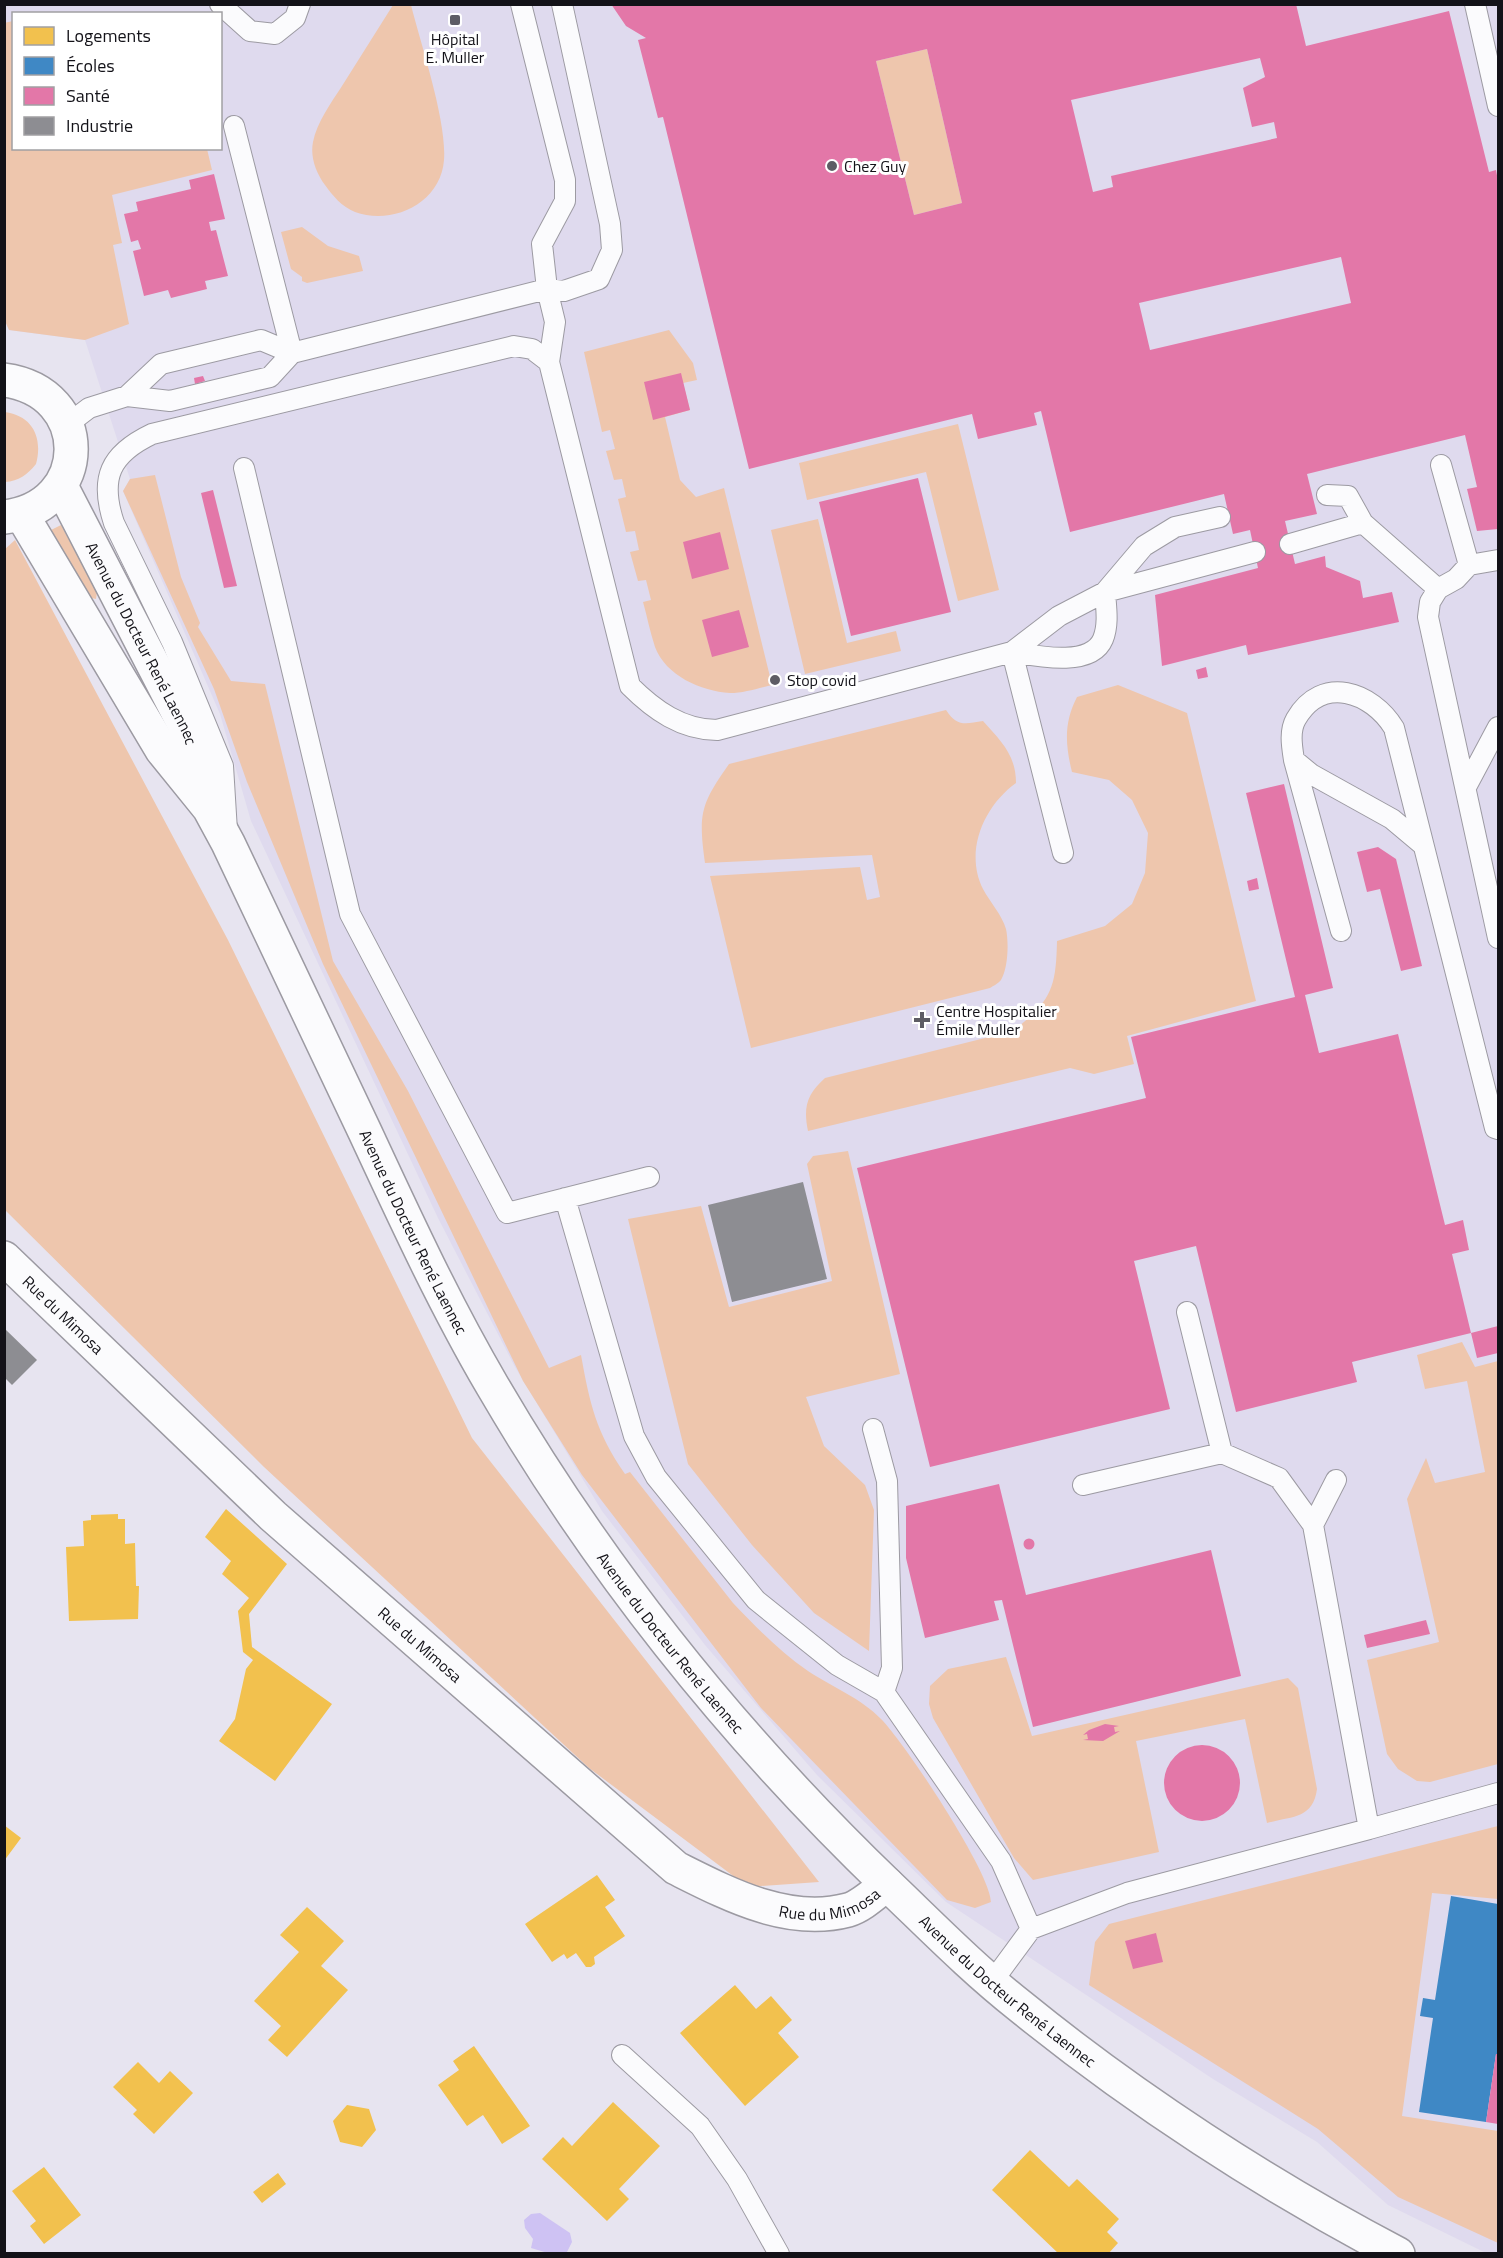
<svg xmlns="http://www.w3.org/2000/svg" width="1503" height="2258" font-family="'Titillium Web',sans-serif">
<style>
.built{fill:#dfdaee;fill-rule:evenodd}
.green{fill:#eec6ad}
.water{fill:#cec2f3}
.homes{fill:#f2c14e}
.schools{fill:#3f88c5}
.health{fill:#e377a8;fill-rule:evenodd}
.industry{fill:#8d8d92}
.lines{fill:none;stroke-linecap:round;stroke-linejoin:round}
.lane-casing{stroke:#9c9aa2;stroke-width:22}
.street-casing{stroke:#9c9aa2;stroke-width:36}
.secondary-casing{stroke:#9c9aa2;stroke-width:36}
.lane{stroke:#fbfbfd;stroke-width:20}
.street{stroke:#fbfbfd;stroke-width:33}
.secondary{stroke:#fbfbfd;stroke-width:33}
.poi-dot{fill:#5d5c64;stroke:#fff;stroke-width:2}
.labels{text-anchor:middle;stroke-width:6;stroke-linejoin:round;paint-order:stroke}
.poi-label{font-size:16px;fill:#131218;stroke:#fff;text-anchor:start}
.street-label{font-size:16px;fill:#131218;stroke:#fff}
</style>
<rect width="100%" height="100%" fill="#e7e4f0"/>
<!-- built -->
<path class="built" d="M5,5H1498V2253H1486L1388,2205L1317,2142L1213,2079L946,1902L817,1775L705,1645L602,1511L515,1367L438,1218L251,821L220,714L123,491L130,479L85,340L9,330L5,321ZM14,14H220V148H14Z"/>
<!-- green -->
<path class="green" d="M393,5H411C421,45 447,121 444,160C441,203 392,226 355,212C342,207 332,195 325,185C316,173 310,157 313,142C317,122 331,103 342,86C359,59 376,32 393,5Z
M13,21L14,148L207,149L212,170L112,195L122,243L113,245L129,324L85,340L9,330L5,321L4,23Z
M927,49L962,203L914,215L876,61Z
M302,227L328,246L359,256L363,271L307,283L302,281V277L291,269L281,232Z
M669,330L693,363L697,380L683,383L690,410L665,417L680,480L696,497L724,488L772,685C758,688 744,693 730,693C701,691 666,676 655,647C650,632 647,616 643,602L651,600L646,580L638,581L630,552L639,550L635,531L626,532L618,499L626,497L622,479L614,480L606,451L615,449L610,430L602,432L584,352Z
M5,412C33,416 43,438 36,464C27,475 19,481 5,482Z
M958,424L999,590L958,601L926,472L807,500L799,463Z
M155,475L181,577L200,623L198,627L231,681L265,684L333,961L408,1091L549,1368L581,1355C590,1405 596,1432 625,1474L630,1472L733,1603C756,1627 780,1652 808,1671C832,1687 861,1698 881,1719C905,1743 991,1873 991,1902L975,1908L947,1900L761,1708L582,1475L523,1381L323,964L247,782L214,689L123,491L130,479Z
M818,519L847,643L896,631L901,651L805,674L771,530Z
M61,525L97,592L96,599L87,597L51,530Z
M15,540L228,940L472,1438L819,1882L748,1887L589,1768L264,1467L5,1210L4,550Z
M1118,685L1187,713L1256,1001L1127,1036L1134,1064L1094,1074L1070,1068L808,1131C803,1107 807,1094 825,1078L1013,1031C1051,1001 1056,989 1057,941L1105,926L1132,904L1145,873L1148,833L1132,800L1109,780L1072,772C1065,744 1064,722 1077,697Z
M946,710C957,727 965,724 983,721C1001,741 1016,755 1016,783C984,806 964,851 983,889C990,902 1002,915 1006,929C1009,943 1008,968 1001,980C999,983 993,986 990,988L751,1048L710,876L860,867L867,900L880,897L872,855L705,863C698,813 701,804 729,764Z
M848,1151L900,1374L806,1397L824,1446L865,1485L874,1510L869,1651L814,1613L752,1545L688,1464L628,1219L701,1206L729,1307L832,1281L807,1164L813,1156Z
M1462,1342L1475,1367L1498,1361V1764L1430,1782L1417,1781L1398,1769L1387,1754L1367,1660L1439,1642L1407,1499L1426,1458L1435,1483L1485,1472L1467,1381L1425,1389L1417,1355Z
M1006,1657L1032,1736L1288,1678L1298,1688L1317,1789C1313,1819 1292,1816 1267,1823L1245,1719L1136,1741L1159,1852L1033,1880L1014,1858L933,1718L929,1704L930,1686L948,1669Z
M1498,1826V1899L1432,1893L1402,2116L1498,2131V2243L1398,2197L1318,2129L1089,1985L1095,1942L1109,1924Z"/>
<!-- water -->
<path class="water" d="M540,2213L570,2233L572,2242L567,2252L548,2253L531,2248L533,2239L525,2228L524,2220L531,2214Z"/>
<!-- homes -->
<path class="homes" d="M226,1509L287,1564L249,1614L252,1647L332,1704L275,1781L219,1741L235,1719L246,1669L253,1660L243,1652L238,1611L249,1598L222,1574L231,1561L205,1537Z
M118,1514V1519H125V1544L135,1543L136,1586H139L138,1619L69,1621L66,1547L84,1546L83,1521L91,1520V1515Z
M4,1825L21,1838L4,1861Z
M597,1875L615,1900L605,1907L625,1936L594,1957L595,1964L591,1967H586L576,1953L567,1959L564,1954L552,1962L525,1924Z
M307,1907L344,1941L321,1966L348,1990L287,2057L268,2040L281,2026L254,2001L299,1952L280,1935Z
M735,1985L756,2009L771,1996L792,2020L778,2033L799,2057L745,2106L680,2033Z
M474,2046L530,2126L502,2144L483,2115L467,2126L438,2085L459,2070L453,2061Z
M138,2062L159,2083L170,2071L193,2093L154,2134L133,2114L137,2110L113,2087Z
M613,2102L660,2146L619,2189L629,2199L607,2221L542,2159L563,2137L572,2146Z
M347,2105L369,2109L376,2130L362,2147L340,2142L333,2121Z
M1030,2150L1069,2187L1077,2179L1119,2219L1107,2232L1118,2243L1108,2254H1059L992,2190Z
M44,2167L81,2215L44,2244L30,2226L36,2221L12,2191Z
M278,2173L286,2184L262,2203L253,2192Z"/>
<!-- schools -->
<path class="schools" d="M1451,1896L1498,1904V2054H1496L1486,2122L1419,2112L1433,2018L1420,2016L1423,1998L1435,2000Z"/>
<!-- health -->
<path class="health" d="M611,4H1296L1306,46L1449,11L1489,172L1496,170L1498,181V529L1477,531L1467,489L1477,487L1465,435L1307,474L1317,514L1285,521L1295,564L1325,556L1326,567L1360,581L1363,598L1392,592L1399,622L1248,655L1246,645L1162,666L1155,595L1258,568L1250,530L1233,534L1224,494L1070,532L1041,411L1034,413L1037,425L978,439L972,414L749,469L663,117L658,118L638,40L646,38L626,26ZM927,49L962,203L914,215L876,61ZM1260,58L1265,77L1243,88L1252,127L1274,122L1277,138L1111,176L1113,187L1093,192L1071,100ZM1341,257L1351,303L1150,350L1139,303Z
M214,174L225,219L209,222L211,231L216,230L228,276L205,281L207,289L171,298L168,290L144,296L133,251L141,249L138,240L131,242L124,214L138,211L136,202L191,189L189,180Z
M681,373L690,410L653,420L644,382Z
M203,376L205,381L195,384L194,378Z
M918,478L951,612L851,636L819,502Z
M213,490L237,586L224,588L201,493Z
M720,532L729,569L692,579L683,542Z
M739,610L749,647L712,657L702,620Z
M1206,667L1208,677L1198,679L1196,670Z
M1284,784L1333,988L1305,995L1319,1053L1398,1034L1445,1225L1463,1220L1469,1250L1452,1254L1471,1333L1352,1362L1357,1382L1236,1412L1196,1246L1134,1261L1170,1409L930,1467L857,1168L1146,1098L1131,1037L1295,997L1246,793Z
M1378,847L1396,859L1422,966L1401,971L1380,889L1367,892L1357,852Z
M1257,878L1259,889L1249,891L1247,881Z
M1498,1326V1353L1477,1358L1471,1333Z
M999,1484L1026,1595L1211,1550L1241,1676L1033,1727L1002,1600L994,1601L999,1620L925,1638L906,1558V1506Z
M1023.5 1544a5.5 5.5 0 1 1 11 0a5.5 5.5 0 1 1-11 0Z
M1426,1620L1430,1634L1367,1648L1364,1635Z
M1105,1724L1119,1726L1114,1727L1115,1732L1120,1731L1103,1741L1083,1740L1088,1739L1087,1734L1083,1735L1089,1730Z
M1164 1783a38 38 0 1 1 76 0a38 38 0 1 1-76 0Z
M1156,1933L1163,1962L1133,1969L1125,1941Z
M1496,2054H1498V2124L1486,2122Z"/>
<!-- industry -->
<path class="industry" d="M803,1182L827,1279L732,1302L708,1205Z
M4,1328L37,1360L12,1385L4,1377Z"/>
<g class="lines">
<defs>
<path id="lane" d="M220,4L250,31L275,34L295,18L300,4
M521,4L565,180V201L542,244L547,289L555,322L549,362L630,686C654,710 682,730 717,730L1012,652L1059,616L1105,592L1255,552
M1475,4L1498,106
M234,126L292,353
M127,396L161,364L261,340L292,353
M68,424L89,408L127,396L170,401L270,377L292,353L547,289L564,291L599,279L612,250L610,224L562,4
M1441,465L1469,565
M244,468L350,914L507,1213L649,1177
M1327,495L1348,496L1363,523
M1290,544L1363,523L1438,589
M1498,560L1469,565L1456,579L1438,589L1430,602L1428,617L1498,938
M1294,760L1311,774L1392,819L1423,845
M1466,787L1498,727
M227,831L223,766L172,642L114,523C99,478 110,454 152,434L514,346L532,349L549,362
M1063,853L1012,652C1036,656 1091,668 1103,639C1109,624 1106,607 1105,592L1144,546L1175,527L1220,517
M1341,931L1294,760C1292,747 1289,731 1296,719C1322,674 1372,692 1394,728L1495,1128L1498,1129
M565,1198L634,1436L656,1477L756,1600L837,1665L884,1692L1001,1861L1031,1929L992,1982
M1187,1312L1222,1453
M873,1429L887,1481L892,1668L884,1692
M1336,1480L1313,1525L1369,1829L1498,1793
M1083,1485L1222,1453L1279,1478L1313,1525
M1031,1929L1127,1893L1369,1829
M622,2055L700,2126L737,2179L779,2254"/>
<g id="street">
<path id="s1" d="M4,1258L273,1516L676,1868C728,1894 788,1926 848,1910C862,1906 876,1892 887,1884"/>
</g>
<g id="secondary">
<path d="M4,380C94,392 93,507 4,517"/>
<path id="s2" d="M61,486L189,734L206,797"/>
<path id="s3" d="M22,515L162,750L209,808L228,843C274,939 319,1036 365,1132C405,1218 444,1303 492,1385C601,1572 732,1735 888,1885C931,1926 973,1969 1020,2006C1133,2098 1268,2186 1398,2254"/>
</g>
</defs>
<!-- lane casing -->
<use href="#lane" class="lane-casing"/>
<!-- street casing -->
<use href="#street" class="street-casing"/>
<!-- secondary casing -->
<use href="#secondary" class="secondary-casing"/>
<!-- lane -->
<use href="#lane" class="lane"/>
<!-- street -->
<use href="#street" class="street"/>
<!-- secondary -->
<use href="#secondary" class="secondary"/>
</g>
<!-- markers -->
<g class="poi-dot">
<rect x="449" y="14" width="12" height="12" rx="3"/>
<circle cx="832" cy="166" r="6"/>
<circle cx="775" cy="680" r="6"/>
<path d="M919 1011h6v6h6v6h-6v6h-6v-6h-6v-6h6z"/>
</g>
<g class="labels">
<!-- poi labels -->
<g class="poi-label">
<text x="455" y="45" text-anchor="middle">Hôpital<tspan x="455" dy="18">E. Muller</tspan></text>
<text x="844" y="172">Chez Guy</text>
<text x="787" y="686">Stop covid</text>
<text x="936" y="1017">Centre Hospitalier<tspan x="936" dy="18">Émile Muller</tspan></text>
</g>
<!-- street labels -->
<g class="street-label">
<text dy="6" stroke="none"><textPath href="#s2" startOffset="177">Avenue du Docteur René Laennec</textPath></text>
<text dy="6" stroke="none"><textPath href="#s3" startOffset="819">Avenue du Docteur René Laennec</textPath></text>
<text dy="6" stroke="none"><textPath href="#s1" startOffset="82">Rue du Mimosa</textPath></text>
<text dy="6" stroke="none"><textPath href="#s3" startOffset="1305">Avenue du Docteur René Laennec</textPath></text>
<text dy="6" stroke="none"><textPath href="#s1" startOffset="568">Rue du Mimosa</textPath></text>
<text dy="6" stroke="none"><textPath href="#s1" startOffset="1072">Rue du Mimosa</textPath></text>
<text dy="6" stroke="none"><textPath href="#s3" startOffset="1791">Avenue du Docteur René Laennec</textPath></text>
</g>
</g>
<!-- border -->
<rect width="1503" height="2258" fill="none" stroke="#131218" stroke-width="12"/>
<!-- legend -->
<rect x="12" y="12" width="210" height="138" fill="#ffffff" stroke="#a1a0a3" stroke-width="1.5"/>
<rect x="24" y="27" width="30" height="18" fill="#f2c14e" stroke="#a1a0a3" stroke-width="1.5"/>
<text x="66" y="42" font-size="18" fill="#131218">Logements</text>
<rect x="24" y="57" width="30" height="18" fill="#3f88c5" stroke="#a1a0a3" stroke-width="1.5"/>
<text x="66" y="72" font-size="18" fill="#131218">Écoles</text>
<rect x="24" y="87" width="30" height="18" fill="#e377a8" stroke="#a1a0a3" stroke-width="1.5"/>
<text x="66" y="102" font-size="18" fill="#131218">Santé</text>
<rect x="24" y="117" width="30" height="18" fill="#8d8d92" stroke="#a1a0a3" stroke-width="1.5"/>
<text x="66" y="132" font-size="18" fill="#131218">Industrie</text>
</svg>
